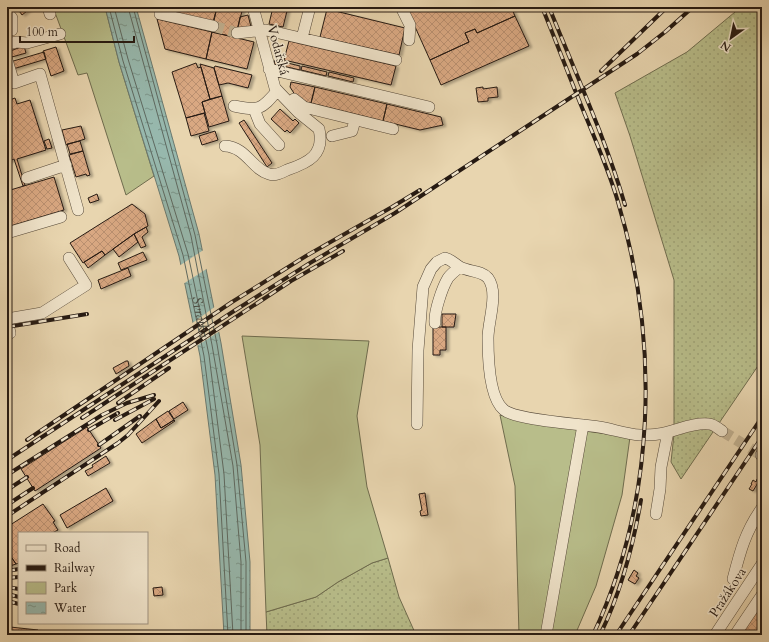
<svg xmlns="http://www.w3.org/2000/svg" width="769" height="642" font-family="Cardo,serif">
<style>
.grass{fill:url(#grass-dots);stroke:#6f6c4e}
.green{fill:#b8bd8a;stroke:#6f6c4e}
.water{fill:url(#water-ripples);stroke:#6a796f}
.pier{fill:#e8d5af}
.lines{fill:none;stroke-linecap:round;stroke-linejoin:round}
.shore{stroke:#5e6960;stroke-width:1}
.building{fill:url(#building-cross-hatch);stroke:#261a12;filter:url(#shadow)}
.minor-tunnel{stroke:#c1b090;stroke-width:11;stroke-dasharray:11 5.5;stroke-linecap:butt}
.minor-casing{stroke:#564939;stroke-width:12}
.minor{stroke:#f0e4cb;stroke-width:11}
.rail-casing{stroke:#261a12;stroke-width:4}
.rail{stroke:#f0e4cb;stroke-width:2.5;stroke-dasharray:8;stroke-linecap:butt}
.labels{text-anchor:middle;stroke-width:3;stroke-linejoin:round;paint-order:stroke}
.street-label{font-size:13px;fill:#261a12;stroke:#f0e4cb}
.water-label{font-size:14px;font-style:italic;fill:#484940;stroke:#f0e4cb}
</style>
<defs>
<pattern id="grass-dots" width="8" height="8" patternUnits="userSpaceOnUse"><rect width="8" height="8" fill="#b8bd8a"/><path d="M2 2h.1M6 6h.1" fill="none" stroke="#9ea276" stroke-width="1.8" stroke-linecap="round"/></pattern>
<pattern id="water-ripples" width="26" height="14" patternUnits="userSpaceOnUse"><rect width="26" height="14" fill="#97b8ad"/><path d="M2 4q2-2 4 0t4 0M15 11q2-2 4 0t4 0" fill="none" stroke="#7b958b"/></pattern>
<pattern id="building-cross-hatch" width="8" height="8" patternUnits="userSpaceOnUse"><rect width="8" height="8" fill="#d9a882"/><path d="M0 0l8 8M0 8l8-8" fill="none" stroke="#ba906f"/></pattern>
<filter id="shadow"><feDropShadow dx="3" dy="1.5" stdDeviation="1" flood-color="#0004"/></filter>
</defs>
<rect width="100%" height="100%" fill="#e8d5af"/>
<filter id="stains"><feTurbulence type="fractalNoise" baseFrequency=".005" numOctaves="4"/><feColorMatrix values="0 0 0 0 .2 0 0 0 0 .09 0 0 0 0 .02 0 0 0 .5 -.17"/></filter>
<radialGradient id="worn" r=".72"><stop offset=".6" stop-color="#630" stop-opacity="0"/><stop offset="1" stop-color="#630" stop-opacity=".3"/></radialGradient>
<!-- grass -->
<path class="grass" d="M741,7H762V360L681,479L671,462L674,434V280L630,136L615,93L687,52Z
M388,558L399,597L416,635H267L266,612L316,597L338,582L372,563Z"/>
<!-- green -->
<path class="green" d="M53,7H105L119,62L154,176L126,195L87,73L78,75Z
M242,336L369,341L357,416L367,487L388,558L372,563L338,582L316,597L266,612L260,445Z
M500,415L577,430L630,437L622,495L596,586L575,635H519L515,486Z"/>
<!-- water -->
<path class="water" d="M105,7H136L199,234L221,343L241,465L250,562V635H224L215,475L200,356L179,256L119,62Z"/>
<!-- pier -->
<path class="pier" d="M205,249L208,268L183,284L179,266Z
M216,306L220,331L195,347L191,324Z"/>
<g class="lines">
<!-- shore -->
<g class="shore">
<path d="M109,7L123,61L183,255L204,356L219,474L228,635"/>
<path id="s1" d="M114,7L128,59L188,254L209,355L224,474L233,635"/>
<path d="M128,7L191,236L212,345L233,466L241,562V635"/>
<path d="M133,7L195,235L217,344L237,465L246,562V635"/>
</g>
</g>
<!-- building -->
<path class="building" d="M18,7H32L22,15L17,8Z
M154,7H198L216,11L213,22L154,9Z
M198,7H217L216,11Z
M217,7H243L236,35L234,37L212,32V30Z
M273,7H288L283,27L269,24Z
M411,7H511L515,16L477,33L475,29L465,33L469,42L430,60L407,9Z
M327,9L405,28L399,55L320,37Z
M248,15L251,27L237,31L240,17Z
M515,16L529,46L441,85L430,60L469,42L465,33L475,29L477,33Z
M157,19L212,32L206,59L165,49Z
M212,32L254,42L247,69L206,59Z
M289,41L396,66L391,85L284,60Z
M24,46L26,53L12,57L10,51Z
M56,47L64,71L51,76L43,51Z
M44,52L46,59L13,69L10,62Z
M275,60L300,66V70L274,64Z
M196,63L198,68L201,67L210,99L202,102L205,113L186,118L172,72Z
M200,64L214,68L222,96L210,99Z
M215,66L252,75L248,88L228,83L219,85L214,68Z
M302,66L327,72L326,76L301,70Z
M329,72L354,78L353,82L328,76Z
M291,82L315,87L311,103L299,101L290,87Z
M315,87L387,104L383,121L311,103Z
M483,87V89L497,87L498,97L488,98V101L478,102L476,88Z
M222,96L229,121L209,127L202,102Z
M15,98L17,104L30,100L46,150L17,159L25,185L23,186L14,159L7,162V101Z
M387,104L441,117L443,125L420,130L383,121Z
M280,109L293,121L295,119L299,123L290,133L287,130L285,132L271,119Z
M204,113L209,131L191,136L186,118Z
M244,120L272,163L267,167L239,123Z
M81,126L85,139L66,145L62,130Z
M215,131L218,140L202,145L199,136Z
M49,139L52,148L47,149L44,141Z
M80,141L83,151L70,154L67,144Z
M83,151L90,175L87,176L86,174L76,177L69,155Z
M54,177L64,210L7,227V191Z
M97,194L99,200L90,203L88,198Z
M132,204L145,214L148,226L134,234L105,255L102,251L83,263L70,243Z
M146,227L148,232L142,237L146,246L141,248L134,234Z
M134,234L138,242L119,257L113,249Z
M102,251L105,255L88,268L84,262Z
M143,252L147,260L121,270L118,263Z
M128,268L131,276L101,289L98,280Z
M442,314H456L454,327H442Z
M433,327H446V350H440V355H433Z
M126,361H128L129,366L116,374L113,368Z
M183,402L188,410L174,419L169,411Z
M168,411L174,420L161,428L156,419Z
M156,419L161,428L174,420L175,421L142,443L136,434Z
M87,427L101,448L35,491L21,469Z
M106,456L110,463L88,476L85,471L93,467L92,465Z
M757,479L759,481L753,491L749,489L752,484H751L753,480L756,482Z
M106,488L113,501L67,528L60,515Z
M425,493L428,515L421,516L420,511L422,510L419,494Z
M43,504L55,521L53,522L58,530L52,533H19V563L16,564L7,551V527Z
M7,552H8L16,564L7,567Z
M634,570L638,573L636,576L639,578L635,584L628,580Z
M162,587L163,595L154,596L153,588Z
M762,601V635H739Z
M10,627L38,630L37,635H9Z
M38,631L70,635H37Z"/>
<g class="lines">
<!-- minor-tunnel -->
<path class="minor-tunnel" d="M213,26L237,33
M722,431L761,455"/>
<defs>
<path id="minor" d="M48,7L50,14
M401,7L410,25L409,40
M160,11V14L213,26
M7,12L12,18V30
M237,33L266,30L396,60
M302,38L310,7
M7,44L17,42L27,43L60,34
M7,60L14,83L40,74L78,210
M269,69L429,107
M294,99L304,107L393,129
M234,106C259,111 261,110 277,91
M254,109L260,124L279,145
M332,136L352,131L355,120
M225,146C246,147 252,169 269,174C275,176 281,173 287,170C308,163 325,155 319,129L298,112L275,88L253,7
M27,178L66,165
M7,233L61,217
M7,319L42,313L86,285L69,258
M7,319L10,333L7,334
M435,323C434,312 442,288 448,278C451,274 456,270 460,267
M417,424L418,350L423,287L431,269L437,262L445,258C452,260 455,264 460,267C469,272 481,270 488,278C499,293 488,321 488,338C488,356 489,398 504,410C516,420 580,424 599,427C612,429 626,434 640,435C646,435 653,435 658,434C675,432 692,422 709,424C713,424 718,428 722,431
M761,455L762,456
M656,514L660,489L661,467L668,432
M733,579C740,552 745,532 762,508
M546,635L583,425
M715,635L762,564
M735,635L762,595"/>
</defs>
<!-- minor casing -->
<use href="#minor" class="minor-casing"/>
<!-- minor -->
<use href="#minor" class="minor"/>
<defs>
<path id="rail" d="M542,7C556,41 569,76 583,110C596,141 609,171 618,202C660,343 656,501 593,635
M549,7C575,72 605,137 625,205
M601,71L667,7
M7,327L87,314
M118,403L169,368
M82,418L291,281L343,251
M115,420L154,399
M89,430L118,413
M27,440L232,302L306,256L392,207L420,190
M99,445L140,416
M7,460L234,311L310,263L395,213L637,54L665,32L693,7
M7,475L102,415L127,403L154,395
M7,490L27,477
M7,505L33,488
M7,516L118,443L128,435L159,401
M7,571L19,569
M7,578L19,577
M7,587L19,589
M7,594L19,597
M7,601L19,604
M600,635C621,592 633,547 641,500
M616,635L762,417
M629,635L762,437"/>
</defs>
<!-- rail casing -->
<use href="#rail" class="rail-casing"/>
<!-- rail -->
<use href="#rail" class="rail"/>
</g>
<g class="labels">
<!-- street labels -->
<g class="street-label">
<text transform="translate(279 50) rotate(75)" y="5">Vodařská</text>
<text transform="translate(727 592) rotate(-57)" y="5">Pražákova</text>
</g>
<!-- water labels -->
<g class="water-label">
<text dy="5" stroke="none"><textPath href="#s1" startOffset="322">Svratka</textPath></text>
</g>
</g>
<!-- margin -->
<rect width="769" height="642" fill="none" stroke="#e8d5af" stroke-width="24"/>
<rect x="8" y="8" width="753" height="626" fill="none" stroke="#261a12" stroke-width="2"/>
<rect x="12" y="12" width="745" height="618" fill="none" stroke="#261a12"/>
<!-- legend -->
<rect x="18" y="532" width="130" height="92" fill="#f0e4cb" stroke="#9f9381"/>
<rect x="26" y="545" width="20" height="6" fill="#f0e4cb" stroke="#9f9381"/>
<text x="54" y="552" font-size="12" fill="#261a12">Road</text>
<rect x="26" y="565" width="20" height="6" fill="#261a12" stroke="#9f9381"/>
<text x="54" y="572" font-size="12" fill="#261a12">Railway</text>
<rect x="26" y="582" width="20" height="12" fill="#b8bd8a" stroke="#9f9381"/>
<text x="54" y="592" font-size="12" fill="#261a12">Park</text>
<rect x="26" y="602" width="20" height="12" fill="url(#water-ripples)" stroke="#9f9381"/>
<text x="54" y="612" font-size="12" fill="#261a12">Water</text>
<!-- north arrow -->
<g transform="translate(731 38) rotate(213)" stroke="#f0e4cb" stroke-width="3" paint-order="stroke">
<path d="M0-3L7 15L0 10L-7 15Z" fill="#261a12"/>
<text y="-6" font-size="11" font-weight="bold" text-anchor="middle" fill="#261a12">N</text>
</g>
<!-- scale -->
<path d="M20 36v6h114v-6" fill="none" stroke="#261a12" stroke-width="2"/>
<text x="26" y="36" font-size="12" fill="#261a12" stroke="#f0e4cb" stroke-width="3" paint-order="stroke">100 m</text>
<rect width="100%" height="100%" filter="url(#stains)"/>
<rect width="100%" height="100%" fill="url(#worn)"/>
</svg>
